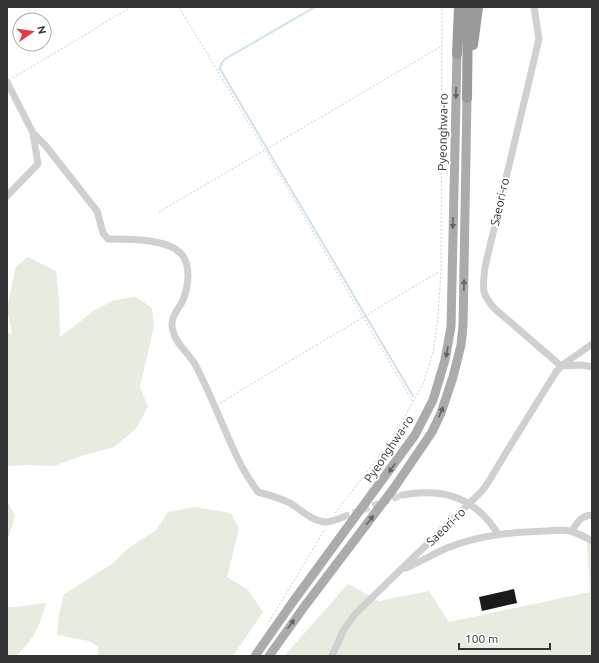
<svg xmlns="http://www.w3.org/2000/svg" width="599" height="663" font-family="Ubuntu,sans-serif">
<style>
.green{fill:#e6ecdf}
.lines{fill:none;stroke-linecap:round;stroke-linejoin:round}
.stream{stroke:#cfe2ee;stroke-width:2}
.building{fill:#1a1a1a}
.minor-tunnel{stroke:#d6d6d6;stroke-width:7;stroke-dasharray:7 3.5;stroke-linecap:butt}
.path{stroke:#cdcdcd;stroke-width:1;stroke-dasharray:2 2;stroke-linecap:butt}
.minor{stroke:#d0d0d0;stroke-width:7}
.major{stroke:#ababab;stroke-width:9}
.highway{stroke:#9a9a9a;stroke-width:10}
.oneway{fill:#636363}
.labels{text-anchor:middle;stroke-width:4;stroke-linejoin:round;paint-order:stroke}
.street-label{font-size:12px;fill:#333;stroke:#fff}
</style>
<rect width="100%" height="100%" fill="#fff"/>
<!-- green -->
<path class="green" d="M28,257L56,271L59,300L60,337L95,310L114,300L136,297L152,308L154,326L140,387L148,407L135,430L114,447L81,456L54,466L28,465L7,466V334L12,333L7,308L16,266Z
M7,500L15,516L7,542Z
M195,507L231,513L239,529L227,577L248,590L263,612L233,656H98V647L89,641L57,635L59,615L64,594L112,564L127,549L156,530L168,512Z
M587,542L592,543V656H288L286,654L348,584L379,601L429,591L449,622L590,592Z
M46,603C38,629 36,637 16,656H7V607H15Z"/>
<g class="lines">
<!-- stream -->
<path class="stream" d="M315,7L225,59L221,64L220,69L413,396"/>
</g>
<!-- building -->
<path class="building" d="M514,589L517,603L482,611L479,597Z"/>
<g class="lines">
<!-- minor-tunnel -->
<path class="minor-tunnel" d="M343,517L402,495"/>
<!-- path -->
<path class="path" d="M179,7L265,150L413,402
M13,78L131,7
M159,212L442,46
M220,403L440,271
M335,513L391,441L423,384L433,353L438,317L441,270L442,7
M269,622L325,529"/>
<!-- minor -->
<path class="minor" d="M534,7L539,39L485,267C483,287 480,293 495,309L561,366
M7,82L33,133L38,164L7,196
M33,133L45,145L97,211L103,233L108,239C128,239 170,238 183,256C191,268 188,288 183,300C178,311 169,317 173,331C176,345 190,354 196,366C212,397 224,430 239,461C244,472 251,482 258,492C269,495 280,498 290,503C301,510 312,521 325,522C331,522 338,519 343,517
M561,366L582,365L592,367
M402,495C444,488 475,497 498,534
M572,531C578,522 580,516 592,515
M406,568C420,562 433,554 447,548C479,535 512,532 546,531C553,531 563,529 570,531C578,533 585,537 592,541
M332,656L344,629L356,613L482,491L489,481L507,451L556,372L561,366L592,344"/>
<!-- major -->
<path class="major" d="M255,656L292,603L415,435L433,400L445,360L451,327L457,54
M269,656L304,607L394,488L432,432L441,413L453,377L461,345L463,326L467,98"/>
<!-- highway -->
<path class="highway" d="M473,45L478,7
M457,54L459,7
M467,98L468,7"/>
</g>
<!-- one-way arrows -->
<defs><path id="oneway-solid" d="M-6-.8H1V-3.2L6.5 0L1 3.2V.8H-6Z"/></defs>
<g class="oneway">
<use href="#oneway-solid" transform="translate(456 93) rotate(91)"/>
<use href="#oneway-solid" transform="translate(453 223) rotate(91)"/>
<use href="#oneway-solid" transform="translate(464 285) rotate(-89)"/>
<use href="#oneway-solid" transform="translate(447 352) rotate(100)"/>
<use href="#oneway-solid" transform="translate(441 412) rotate(-67)"/>
<use href="#oneway-solid" transform="translate(392 468) rotate(125)"/>
<use href="#oneway-solid" transform="translate(370 520) rotate(-53)"/>
<use href="#oneway-solid" transform="translate(291 624) rotate(-54)"/>
</g>
<g class="labels">
<!-- street labels -->
<g class="street-label">
<text transform="translate(443 132) rotate(-89)" y="4">Pyeonghwa-ro</text>
<text transform="translate(500 202) rotate(-77)" y="4">Saeori-ro</text>
<text transform="translate(389 449) rotate(-56)" y="4">Pyeonghwa-ro</text>
<text transform="translate(446 527) rotate(-44)" y="4">Saeori-ro</text>
</g>
</g>
<!-- border -->
<rect width="599" height="663" fill="none" stroke="#333333" stroke-width="16"/>
<!-- north arrow -->
<g transform="translate(32 32) rotate(77)"><circle r="19" fill="#ffffff" stroke="#adadad"/>
<path d="M0-3L7 15L0 10L-7 15Z" fill="#e63946"/>
<text y="-6" font-size="11" font-weight="bold" text-anchor="middle" fill="#333333">N</text>
</g>
<!-- scale -->
<path d="M459 643v6h91v-6" fill="none" stroke="#333333" stroke-width="2"/>
<text x="465" y="643" font-size="12" fill="#333333" stroke="#ffffff" stroke-width="3" paint-order="stroke">100 m</text>
</svg>
